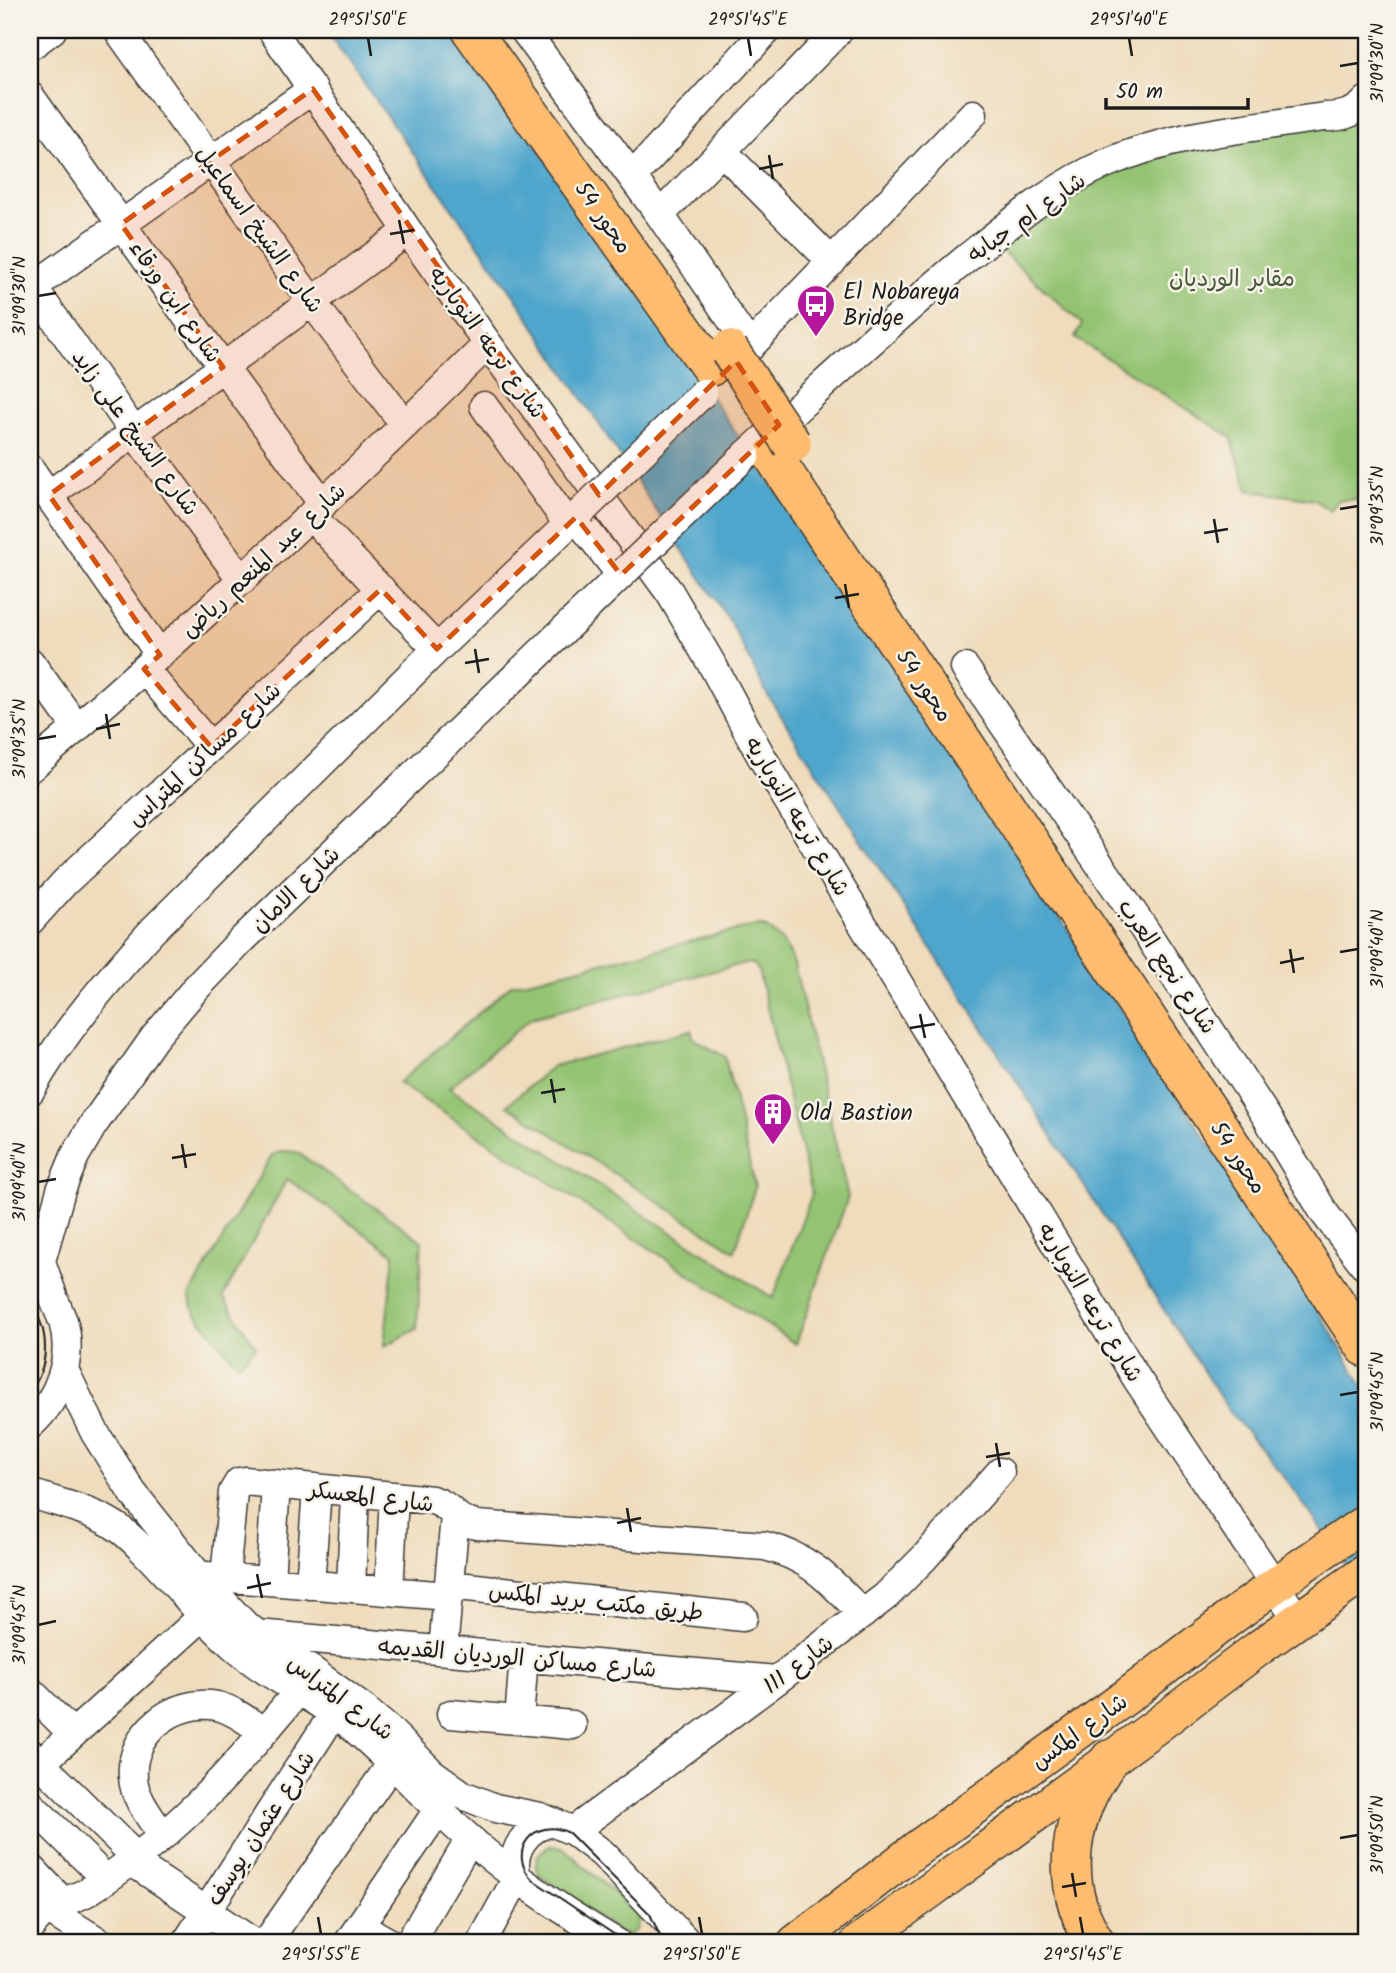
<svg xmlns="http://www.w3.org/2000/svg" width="1396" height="1973" font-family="Kalam,'Playpen Sans Arabic',sans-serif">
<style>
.green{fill:#94c473;stroke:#587048;stroke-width:2;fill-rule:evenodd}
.water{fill:#4fa6cc;stroke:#366174;stroke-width:2}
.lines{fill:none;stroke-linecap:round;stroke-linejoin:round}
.minor-casing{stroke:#3c3934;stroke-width:31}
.major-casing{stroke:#3c3934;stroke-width:38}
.highway-casing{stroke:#3c3934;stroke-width:41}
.minor{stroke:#fff;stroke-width:28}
.major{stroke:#fdbc70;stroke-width:35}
.highway{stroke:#fdbc70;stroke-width:38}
.tram{stroke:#1c1c1c;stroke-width:2}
.minor-bridge-casing{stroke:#3c3934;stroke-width:31;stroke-linecap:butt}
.highway-bridge-casing{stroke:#3c3934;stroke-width:41;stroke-linecap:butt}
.minor-bridge{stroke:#fff;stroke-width:28}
.highway-bridge{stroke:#fdbc70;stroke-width:38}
.marked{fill:#d4530e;fill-opacity:0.2;stroke:#d4530e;stroke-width:5;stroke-dasharray:14 9;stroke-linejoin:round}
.ticks{fill:none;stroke:#1c1c1c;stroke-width:2.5}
.labels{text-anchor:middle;stroke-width:5;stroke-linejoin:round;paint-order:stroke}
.street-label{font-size:23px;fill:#1c1c1c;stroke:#f7f3e8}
.park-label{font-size:23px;fill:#46573a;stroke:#f7f3e8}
.poi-label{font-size:23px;fill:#1c1c1c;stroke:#f7f3e8;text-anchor:start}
.neatline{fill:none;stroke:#1c1c1c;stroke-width:2.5}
.ticks-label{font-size:18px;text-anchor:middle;fill:#1c1c1c}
</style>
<rect width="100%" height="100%" fill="#f7f3e8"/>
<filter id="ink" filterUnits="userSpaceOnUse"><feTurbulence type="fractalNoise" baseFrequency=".0143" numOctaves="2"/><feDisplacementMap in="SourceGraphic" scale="14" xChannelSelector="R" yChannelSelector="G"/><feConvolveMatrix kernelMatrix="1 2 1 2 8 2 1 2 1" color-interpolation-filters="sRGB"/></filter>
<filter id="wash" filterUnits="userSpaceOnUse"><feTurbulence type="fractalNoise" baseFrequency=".00686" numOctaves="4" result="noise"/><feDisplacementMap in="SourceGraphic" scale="28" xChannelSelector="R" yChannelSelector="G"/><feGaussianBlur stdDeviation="1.57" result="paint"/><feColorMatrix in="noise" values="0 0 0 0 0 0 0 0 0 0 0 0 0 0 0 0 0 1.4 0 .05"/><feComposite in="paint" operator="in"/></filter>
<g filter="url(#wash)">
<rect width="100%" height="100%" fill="#efdcbc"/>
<!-- green -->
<path class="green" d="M1366,109V499L1338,500L1330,511L1315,500L1248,490L1231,437L1075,338L1082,324L1001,250L1061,203L1109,174L1160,155Z
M762,926C779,934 788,947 794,964L848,1197L796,1344L398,1083L511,985L750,927ZM745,963L754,964L758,970L812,1194L773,1298L449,1088L531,1018Z
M691,1030L694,1039L725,1057L755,1187L735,1251L507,1105L553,1066Z
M283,1151L297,1152L422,1241L417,1329L384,1346L394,1254L287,1179L223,1297L256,1347L238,1365L195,1313L189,1296L272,1155Z
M550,1846L562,1847L567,1851L635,1912L639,1919L636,1930L629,1935L620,1933L542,1877C532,1865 536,1851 550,1846Z"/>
<!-- water -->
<path class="water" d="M326,30H456L809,538L1183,1104L1328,1327L1366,1391V1595C1324,1532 1282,1470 1231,1414L767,694L732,625L515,297Z"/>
</g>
<g filter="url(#ink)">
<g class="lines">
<defs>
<path id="minor" d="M118,30L312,302L405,425
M272,30L408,231L488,344L670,593L714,668L760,754L1137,1379L1298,1620
M524,30L660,215L750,347
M30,46L52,30
M30,96L223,367L323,504
M722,151L832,262
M632,177L767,30
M660,215L839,30
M30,283L134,432L242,580
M30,289L313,89
M738,359L973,114
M484,406L568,524
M746,455C819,389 891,321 967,258C1011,223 1055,185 1107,163C1175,133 1251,128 1324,117C1341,117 1355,114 1366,101
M30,469L160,655
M49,495L408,231
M311,516L437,649
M576,517L621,575
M30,662L77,728
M965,668L1144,929L1266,1116L1325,1214L1366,1267
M144,669L211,747
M30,768C189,633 339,490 488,344
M30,921L65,882L381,589
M30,1091C63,1032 108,980 153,930L437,649L581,512
M41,1261L61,1190L75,1156L93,1125L154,1038L196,988L242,940L625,571
M64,1370L95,1433L132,1492L198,1575L245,1625L288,1657L311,1670L364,1709L389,1730L431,1772L463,1795L495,1808L540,1817L573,1831L603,1854L688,1943
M30,1425C59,1399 74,1359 63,1321C59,1311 54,1301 51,1290C45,1275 42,1259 32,1245
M30,1493C57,1503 89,1509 114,1525C126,1532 136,1543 146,1553C177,1584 203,1620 237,1649C273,1680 318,1698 355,1729C393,1761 425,1799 462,1832C509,1875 562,1911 617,1943
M206,1576L448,1596
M225,1578L233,1492L239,1482L245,1481L432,1500C452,1505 453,1521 477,1525L765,1546C812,1558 830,1581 863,1614
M270,1581L276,1484
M310,1585L317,1489
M449,1585L743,1617
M351,1588L355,1493
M389,1591L394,1497
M257,1634L777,1680
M443,1650L455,1516
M30,1691L73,1734
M451,1714L572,1725
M519,1720L524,1657
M30,1753L136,1857
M30,1773L203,1616
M30,1804L106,1879
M573,1831L777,1680L886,1596L924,1558L1000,1472
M162,1835C151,1818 134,1798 133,1777C129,1733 175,1698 217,1706C234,1710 249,1722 264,1732
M131,1861L254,1943
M30,1867L63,1902
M47,1909L101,1943
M360,1926L390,1943
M30,1928C50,1901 60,1906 87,1892C103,1882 120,1870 135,1858C198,1811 250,1750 299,1690
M186,1943L334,1713
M266,1943L392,1763
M348,1943L438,1810
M409,1943L470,1839
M481,1943L517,1878C509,1851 526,1826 554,1822"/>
<path id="major" d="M795,1943L915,1850L1130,1694L1230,1618L1300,1567L1366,1522
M858,1943L1155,1727L1260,1647L1366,1572"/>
<path id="highway" d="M471,30L710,367
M773,456L1366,1348
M1096,1943C1056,1884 1069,1813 1110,1759"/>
</defs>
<!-- minor casing -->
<use href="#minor" class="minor-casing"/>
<!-- major casing -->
<use href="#major" class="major-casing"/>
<!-- highway casing -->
<use href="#highway" class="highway-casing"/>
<!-- minor -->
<use href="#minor" class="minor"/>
<!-- major -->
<use href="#major" class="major"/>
<!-- highway -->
<use href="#highway" class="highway"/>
<!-- tram -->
<path class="tram" d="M30,1303C50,1330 50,1365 30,1392
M639,1943L624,1941L533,1880C505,1853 534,1815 569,1833L650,1914L663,1943"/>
<defs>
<path id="minor-bridge" d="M581,512L703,393
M625,571L746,455"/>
<path id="highway-bridge" d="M729,350L792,444"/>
</defs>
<!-- minor-bridge casing -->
<use href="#minor-bridge" class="minor-bridge-casing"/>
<!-- highway-bridge casing -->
<use href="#highway-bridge" class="highway-bridge-casing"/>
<!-- minor-bridge -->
<use href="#minor-bridge" class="minor-bridge"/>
<!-- highway-bridge -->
<use href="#highway-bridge" class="highway-bridge"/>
</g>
</g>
<!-- marked area -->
<path class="marked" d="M313,89L599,495L736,361L779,425L621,575L576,517L437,649L381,589L211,747L144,669L160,655L49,495L223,367L121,224Z"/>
<!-- ticks -->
<path class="ticks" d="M368,38L371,56M748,38L751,56M1129,38L1132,56M1340,66L1358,63M769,155L773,179M759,169L783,164M399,220L404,244M390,234L414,230M38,296L56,293M1340,509L1358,506M1214,519L1218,543M1204,533L1228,529M845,584L849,608M835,598L859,594M475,649L479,673M465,663L489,659M106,714L110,739M96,729L120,724M38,739L56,736M1290,949L1294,973M1340,952L1358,949M1280,963L1304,958M920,1014L925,1038M910,1028L935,1024M551,1079L555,1103M541,1093L565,1089M182,1144L186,1168M172,1158L196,1154M38,1182L56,1179M1340,1395L1358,1392M996,1443L1000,1467M986,1457L1010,1453M627,1508L631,1532M617,1523L641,1518M257,1574L262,1598M247,1588L271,1583M38,1625L56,1621M1340,1838L1358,1835M1072,1873L1076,1897M1062,1887L1086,1883M318,1917L321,1934M699,1917L702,1934M1080,1917L1083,1934"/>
<!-- icons -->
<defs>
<symbol id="bus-pin" viewBox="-11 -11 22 30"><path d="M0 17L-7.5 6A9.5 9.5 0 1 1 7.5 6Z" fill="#b5179e" stroke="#f7f3e8"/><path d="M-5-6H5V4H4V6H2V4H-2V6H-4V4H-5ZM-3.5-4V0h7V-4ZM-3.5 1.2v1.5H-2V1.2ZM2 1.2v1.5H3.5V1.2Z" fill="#fff"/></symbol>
<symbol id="building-pin" viewBox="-11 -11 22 30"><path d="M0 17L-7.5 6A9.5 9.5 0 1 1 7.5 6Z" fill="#b5179e" stroke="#f7f3e8"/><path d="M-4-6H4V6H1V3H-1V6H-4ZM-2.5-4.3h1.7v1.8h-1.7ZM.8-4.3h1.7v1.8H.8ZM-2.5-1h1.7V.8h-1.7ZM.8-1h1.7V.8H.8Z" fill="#fff"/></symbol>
</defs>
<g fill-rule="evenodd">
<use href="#bus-pin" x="794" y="282" width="44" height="60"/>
<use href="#building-pin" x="751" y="1090" width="44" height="60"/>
</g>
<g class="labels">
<!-- street labels -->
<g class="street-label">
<text transform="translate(604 217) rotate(55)" y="8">محور 54</text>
<text transform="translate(1026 217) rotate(-35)" y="8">شارع ام جبابه</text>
<text transform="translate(260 229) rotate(54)" y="8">شارع الشيخ اسماعيل</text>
<text transform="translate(176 301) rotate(55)" y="8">شارع ابن ورقاء</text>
<text transform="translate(488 342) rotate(54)" y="8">شارع ترعه النوباريه</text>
<text transform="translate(136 432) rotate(54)" y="8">شارع الشيخ على زايد</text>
<text transform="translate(263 560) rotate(-43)" y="8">شارع عبد المنعم رياض</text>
<text transform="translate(925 685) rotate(56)" y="8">محور 54</text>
<text transform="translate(204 754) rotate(-43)" y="8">شارع مساكن المتراس</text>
<text transform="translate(798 816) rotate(59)" y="8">شارع ترعه النوباريه</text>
<text transform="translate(295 889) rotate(-44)" y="8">شارع الامان</text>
<text transform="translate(1168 966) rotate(56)" y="8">شارع نجع العرب</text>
<text transform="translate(1239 1157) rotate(56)" y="8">محور 54</text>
<text transform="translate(1091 1302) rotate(59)" y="8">شارع ترعه النوباريه</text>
<text transform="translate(371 1496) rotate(7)" y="8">شارع المعسكر</text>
<text transform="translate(596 1601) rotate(6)" y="8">طريق مكتب بريد المكس</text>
<text transform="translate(517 1657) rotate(5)" y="8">شارع مساكن الورديان القديمه</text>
<text transform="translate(798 1664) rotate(-37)" y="8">شارع 111</text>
<text transform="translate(341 1697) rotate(37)" y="8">شارع المتراس</text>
<text transform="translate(1079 1731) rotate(-36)" y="8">شارع المكس</text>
<text transform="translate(260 1828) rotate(-57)" y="8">شارع عثمان يوسف</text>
</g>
<!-- park labels -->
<g class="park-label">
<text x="1232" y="286">مقابر الورديان</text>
</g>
<!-- poi labels -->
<g class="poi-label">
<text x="843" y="299">El Nobareya<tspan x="843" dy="26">Bridge</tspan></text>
<text x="800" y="1120">Old Bastion</text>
</g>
</g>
<!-- margin -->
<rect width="1396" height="1973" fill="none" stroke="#f7f3e8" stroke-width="77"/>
<!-- scale -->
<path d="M1106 98v10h142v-10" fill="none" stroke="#1c1c1c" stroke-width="3.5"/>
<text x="1116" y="98" font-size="21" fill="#1c1c1c" stroke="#f7f3e8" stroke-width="5" paint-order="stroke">50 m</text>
<rect x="38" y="38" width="1320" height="1896" class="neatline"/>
<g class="ticks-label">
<text x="368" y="25">29°51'50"E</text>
<text x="748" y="25">29°51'45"E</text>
<text x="1129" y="25">29°51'40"E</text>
<text transform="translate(1377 63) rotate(-90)" y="6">31°09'30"N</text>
<text transform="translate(19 296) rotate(-90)" y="6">31°09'30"N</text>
<text transform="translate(1377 506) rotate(-90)" y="6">31°09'35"N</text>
<text transform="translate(19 739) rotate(-90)" y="6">31°09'35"N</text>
<text transform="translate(1377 949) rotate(-90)" y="6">31°09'40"N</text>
<text transform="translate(19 1182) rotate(-90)" y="6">31°09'40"N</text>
<text transform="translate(1377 1392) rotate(-90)" y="6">31°09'45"N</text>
<text transform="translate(19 1625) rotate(-90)" y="6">31°09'45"N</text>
<text transform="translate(1377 1835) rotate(-90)" y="6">31°09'50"N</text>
<text x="321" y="1960">29°51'55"E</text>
<text x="702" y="1960">29°51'50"E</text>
<text x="1083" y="1960">29°51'45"E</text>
</g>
</svg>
